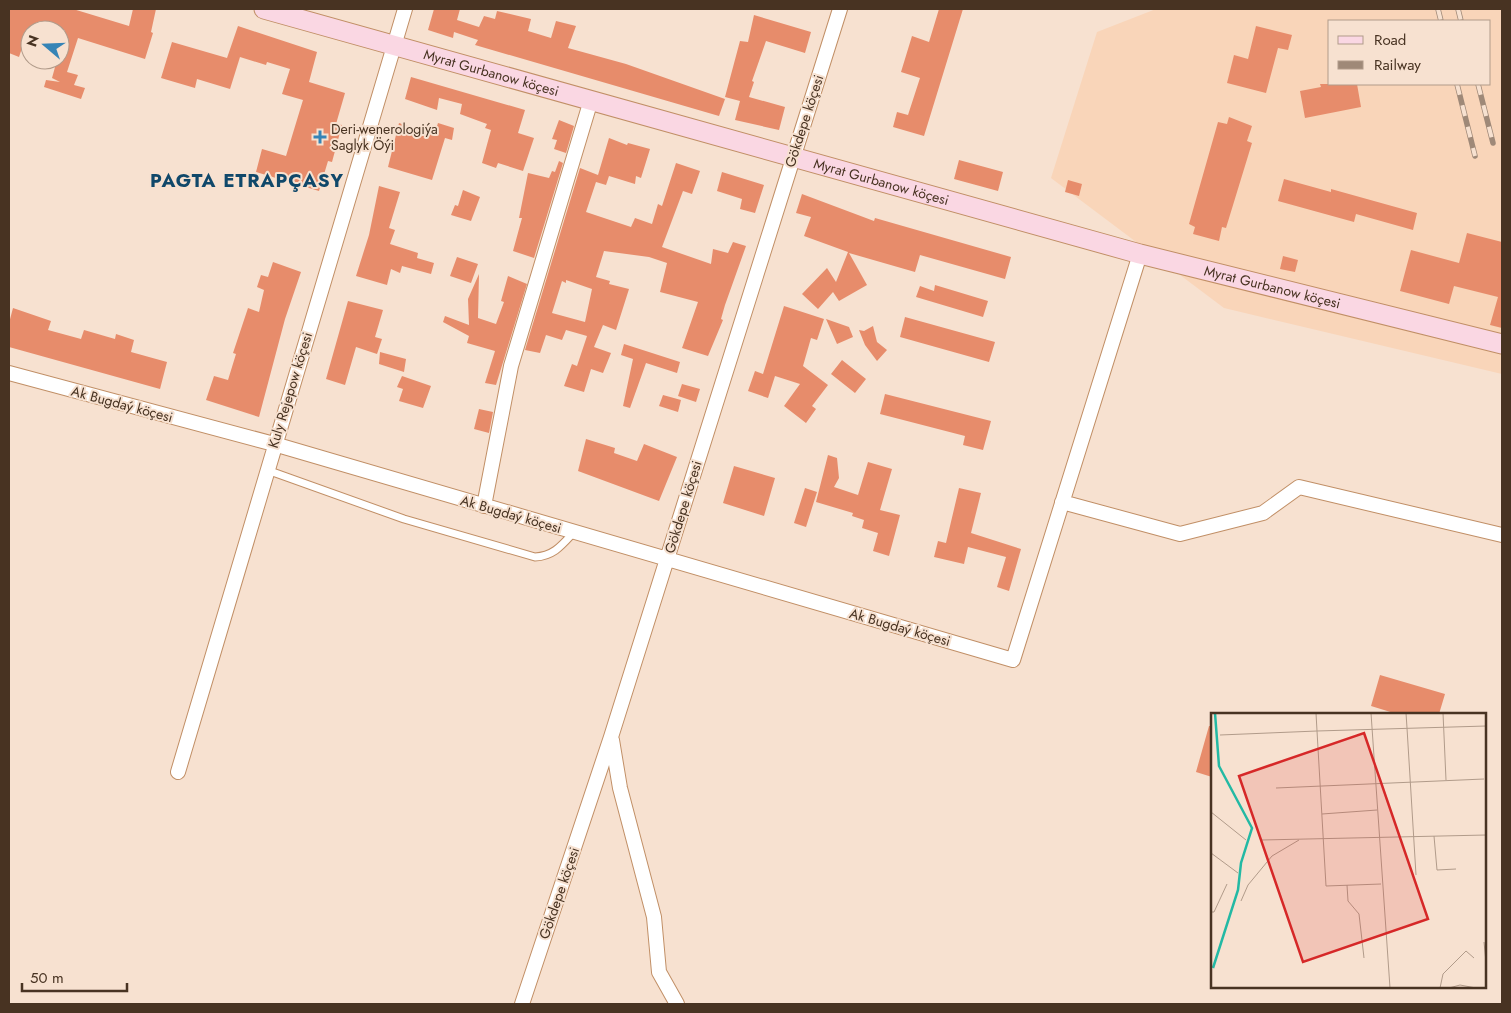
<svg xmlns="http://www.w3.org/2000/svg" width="1511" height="1013" font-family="Jost,sans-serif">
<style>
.built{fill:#f9d5b9;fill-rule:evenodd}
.building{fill:#e78c6b;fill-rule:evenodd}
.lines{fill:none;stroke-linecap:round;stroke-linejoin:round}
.lane-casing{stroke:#c18f66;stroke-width:9}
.street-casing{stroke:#c18f66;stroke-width:16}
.secondary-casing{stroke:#c18f66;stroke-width:21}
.lane{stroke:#fff;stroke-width:7}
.street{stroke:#fff;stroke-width:14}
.secondary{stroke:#fad7e3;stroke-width:19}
.rail-casing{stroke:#9f8978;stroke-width:5.5}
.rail{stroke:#f7e1d0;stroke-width:4;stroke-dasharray:11;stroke-linecap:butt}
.poi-dot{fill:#3684b6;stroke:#f7e1d0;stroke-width:2}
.labels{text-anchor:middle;stroke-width:4;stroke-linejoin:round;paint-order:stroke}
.street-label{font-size:14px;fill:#483322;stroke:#f7e1d0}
.poi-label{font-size:14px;fill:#483322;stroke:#f7e1d0;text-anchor:start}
.district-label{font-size:19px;font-weight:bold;letter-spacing:1px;fill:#10486a;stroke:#f7e1d0}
.inset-river{fill:none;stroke:#23b9a4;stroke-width:2.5}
.inset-road{fill:none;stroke:#b19b8a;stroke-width:1}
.view{fill:#d62828;fill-opacity:0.15;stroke:#d62828;stroke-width:2.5}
.inset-edge{fill:none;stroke:#483322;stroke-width:2.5}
</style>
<rect width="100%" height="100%" fill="#f7e1d0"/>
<!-- built -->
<path class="built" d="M1156,9H1502V374L1224,308L1051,178L1097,32ZM1330,21H1490V84H1330Z"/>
<!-- building -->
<path class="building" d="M9,9H73L129,26L133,9H156L151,32L153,33L145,59L78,38L67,72L78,75L74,85L85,88L81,99L44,87L46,80L60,82L52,78L57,60H60V49L65,30H28L19,57L9,53Z
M434,9H460L457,20L479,27L484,16L495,19L497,11L531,19L528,31L551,38L556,21L576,26L568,48L626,64L725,99L719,116L475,45L478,40L454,32L453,38L428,30Z
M939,9H963L924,136L893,127L897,112L908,115L920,78L901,72L912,36L929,42Z
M754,15L811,32L805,53L766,41L752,81L754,82L749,97L785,107L779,130L735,120L740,101L725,97L740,41L748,42Z
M238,26L317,52L309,82L345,93L336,124L342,125L332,162L328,161L319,191L256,172L262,149L286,156L303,100L282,94L290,69L267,62L266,65L240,57L230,89L197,79L195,88L161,78L172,42L227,58Z
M1256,26L1292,35L1288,50L1278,48L1266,93L1227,83L1234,55L1248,59Z
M411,77L525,110L518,133L534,138L523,171L498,163L496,168L482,163L491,130L485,128L487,124L460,114L462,104L439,98L437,110L405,99Z
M1320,84H1357L1361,107L1305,118L1300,91L1321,87Z
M1229,117L1252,126L1247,141L1252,143L1226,228L1222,227L1219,241L1193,234L1195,227L1189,224L1218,122L1227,124Z
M559,120L574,126L566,153L554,149L557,140L552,139Z
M399,123L434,135L438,123L454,128L452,140L445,138L432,180L388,167Z
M609,138L627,145L628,143L650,149L641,178L636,176L635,184L609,176L606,185L596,182L586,212L631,227L635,218L652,224L658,204L662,206L676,163L700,171L692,194L683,191L662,247L711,264L713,249L728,253L733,242L746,246L725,305L721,319L723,320L708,356L682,348L698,302L660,292L667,263L649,257L604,251L596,277L610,281L609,284L629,289L616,330L603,325L594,347L611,353L603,373L591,369L584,392L564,386L572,364L577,366L587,336L566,330L562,340L546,335L540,353L525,350L580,168L598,175ZM566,280L592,289L585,322L552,313L562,281L566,283Z
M959,160L1003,172L998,191L954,179Z
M559,161L563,163L534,258L513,251L522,218H519L528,173L549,178L552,171L555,172Z
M722,172L764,185L755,213L740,209L742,199L717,191Z
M1284,179L1331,192V189L1417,213L1413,230L1356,214L1354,222L1278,201Z
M1068,180L1082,184L1079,196L1065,192Z
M379,186L400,192L389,228L395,230L390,244L418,253L417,258L434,263L431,274L402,266L400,273L391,269L387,285L356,276L369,235Z
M463,190L480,197L471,221L451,215L455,205L458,206Z
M802,194L874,221L875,218L1011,257L1005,279L920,255L915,272L849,253L867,285L839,301L833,292L818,309L802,294L827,268L836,282L848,252L804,236L811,217L796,213Z
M1467,233L1502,242V328L1490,325L1498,297L1454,286L1449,304L1400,291L1411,250L1459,263Z
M1283,256L1298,260L1295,272L1280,269Z
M457,257L478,264L471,283L450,276Z
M273,262L301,272L285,319L259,417L206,400L214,376L228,380L236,354L233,353L248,308L259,312L264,290L257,287L261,275L268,277Z
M479,274L478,318L496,324L504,302L501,301L508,276L527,284L496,385L485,383L495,351L467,343L469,336L443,322L445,316L469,325L468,299Z
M935,285L988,301L983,317L916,297L920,286L934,291Z
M348,301L383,310L375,337L382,339L377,354L356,347L345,385L326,379Z
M784,306L824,319L817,340L811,338L803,366L828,385L812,406L816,409L806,423L784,406L800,384L775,376L768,398L748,391L755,371L763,374Z
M13,308L51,321L48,330L81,339L84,330L115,339L116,334L134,340L131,352L167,362L160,389L9,347V323Z
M905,317L995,342L989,362L900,337Z
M826,319L849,327L853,337L837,344Z
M873,326L877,342L887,350L877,361L865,345L859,330L864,331Z
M624,344L680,362L677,373L646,363L630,408L623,406L633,359L621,355Z
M380,352L406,359L404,372L379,364Z
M842,360L866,379L855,393L831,374Z
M402,376L431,386L423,408L399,401L403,389L397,387Z
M682,384L700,389L696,402L678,396Z
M885,394L991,421L983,450L963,445L965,436L880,414Z
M663,395L681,400L678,412L659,406Z
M479,409L493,412L489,433L474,429Z
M586,439L615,448L614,453L637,461L644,444L677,457L659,501L578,471Z
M828,455L837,458L839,478L834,487L858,495L868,462L892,469L880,510L900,515L889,556L873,551L878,533L862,528L864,520L852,516L853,513L816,502Z
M734,466L775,478L764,516L723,503Z
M805,488L817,492L806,527L794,523Z
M959,488L981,493L971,533L1021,549L1009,591L997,587L1006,557L968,547L964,564L934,557L938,541L946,543Z
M1380,675L1445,694L1439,714H1397L1371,706Z
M1209,726H1212V777L1196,772Z"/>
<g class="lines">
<defs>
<path id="lane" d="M267,470L404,519L535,557C554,556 562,545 574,532"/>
<path id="street" d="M9,373L274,444L1013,660L1140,254
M1062,502L1180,534L1263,513L1299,487L1502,535
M484,506L511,366L591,100
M612,740L620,788L654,917L659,972L677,1004
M178,772L405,9
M522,1004L611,737L840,9"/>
<g id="secondary">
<path id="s1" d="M264,9L1140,254L1502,344"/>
</g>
</defs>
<!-- lane casing -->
<use href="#lane" class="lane-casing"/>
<!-- street casing -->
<use href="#street" class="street-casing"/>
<!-- secondary casing -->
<use href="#secondary" class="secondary-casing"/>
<!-- lane -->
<use href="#lane" class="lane"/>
<!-- street -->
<use href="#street" class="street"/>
<!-- secondary -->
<use href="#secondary" class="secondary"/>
<defs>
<path id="rail" d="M1438,9L1441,21
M1458,9L1461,21
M1457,84L1475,156
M1478,84L1493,143"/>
</defs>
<!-- rail casing -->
<use href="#rail" class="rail-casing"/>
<!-- rail -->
<use href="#rail" class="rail"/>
</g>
<!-- markers -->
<path class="poi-dot" d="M317.5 129.5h5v5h5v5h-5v5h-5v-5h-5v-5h5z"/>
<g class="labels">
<!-- street labels -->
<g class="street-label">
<text dy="5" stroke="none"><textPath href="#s1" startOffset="236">Myrat Gurbanow köçesi</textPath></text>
<text transform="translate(804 121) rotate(-72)" y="5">Gökdepe köçesi</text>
<text dy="5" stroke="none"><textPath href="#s1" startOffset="641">Myrat Gurbanow köçesi</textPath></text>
<text dy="5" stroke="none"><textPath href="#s1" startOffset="1046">Myrat Gurbanow köçesi</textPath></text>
<text transform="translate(290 390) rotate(-73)" y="5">Kuly Rejepow köçesi</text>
<text transform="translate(122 404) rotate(15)" y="5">Ak Bugdaý köçesi</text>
<text transform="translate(683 507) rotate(-73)" y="5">Gökdepe köçesi</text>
<text transform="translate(511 514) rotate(16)" y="5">Ak Bugdaý köçesi</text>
<text transform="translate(900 627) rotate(16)" y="5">Ak Bugdaý köçesi</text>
<text transform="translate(559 893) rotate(-71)" y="5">Gökdepe köçesi</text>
</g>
<!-- poi labels -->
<g class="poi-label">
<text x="331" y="134">Deri-wenerologiýa<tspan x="331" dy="16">Saglyk Öýi</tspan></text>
</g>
<!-- district labels -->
<g class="district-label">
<text x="247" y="187">PAGTA ETRAPÇASY</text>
</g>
</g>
<!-- overview -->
<g transform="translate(1211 713)">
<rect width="275" height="275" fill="#f7e1d0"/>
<path class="inset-river" d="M2,255L27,177L30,150L41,115L8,53L4,0"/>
<path class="inset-road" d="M105,0L106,18L275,13M160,0L179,275M195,0L196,15M232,0L235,67M196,15L205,162M9,22L106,18L115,173L170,171M65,75L273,66M0,99L35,127M111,101L166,97M223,123L226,157L245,156M51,127L275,122M0,140L27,160M136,172L137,188L148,201L153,245M30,188L37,172L61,143L88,127M0,199H3L16,171M273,229L275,249M229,275L232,261L255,238L263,245M238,275L249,272L265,275"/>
<path class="view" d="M153,20L217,206L92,249L28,63Z"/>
<rect width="275" height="275" class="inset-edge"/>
</g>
<!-- border -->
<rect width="1511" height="1013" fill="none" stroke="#483322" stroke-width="20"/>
<!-- legend -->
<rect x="1328" y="20" width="162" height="65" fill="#f7e1d0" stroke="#b19b8a"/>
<rect x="1338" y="36" width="25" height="8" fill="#fad7e3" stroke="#b19b8a"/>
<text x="1374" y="45" font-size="15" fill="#483322">Road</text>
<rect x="1338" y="61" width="25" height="8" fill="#9f8978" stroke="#b19b8a"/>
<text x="1374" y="70" font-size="15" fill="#483322">Railway</text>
<!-- north arrow -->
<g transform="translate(45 45) rotate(289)"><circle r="24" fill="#f7e1d0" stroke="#b19b8a"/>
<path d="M0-4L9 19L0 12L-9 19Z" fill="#3684b6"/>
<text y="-8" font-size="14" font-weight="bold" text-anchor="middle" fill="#483322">N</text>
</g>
<!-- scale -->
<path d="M22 983v8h105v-8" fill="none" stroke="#483322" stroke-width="2.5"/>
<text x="30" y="983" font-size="15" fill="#483322" stroke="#f7e1d0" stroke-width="4" paint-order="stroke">50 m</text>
</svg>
